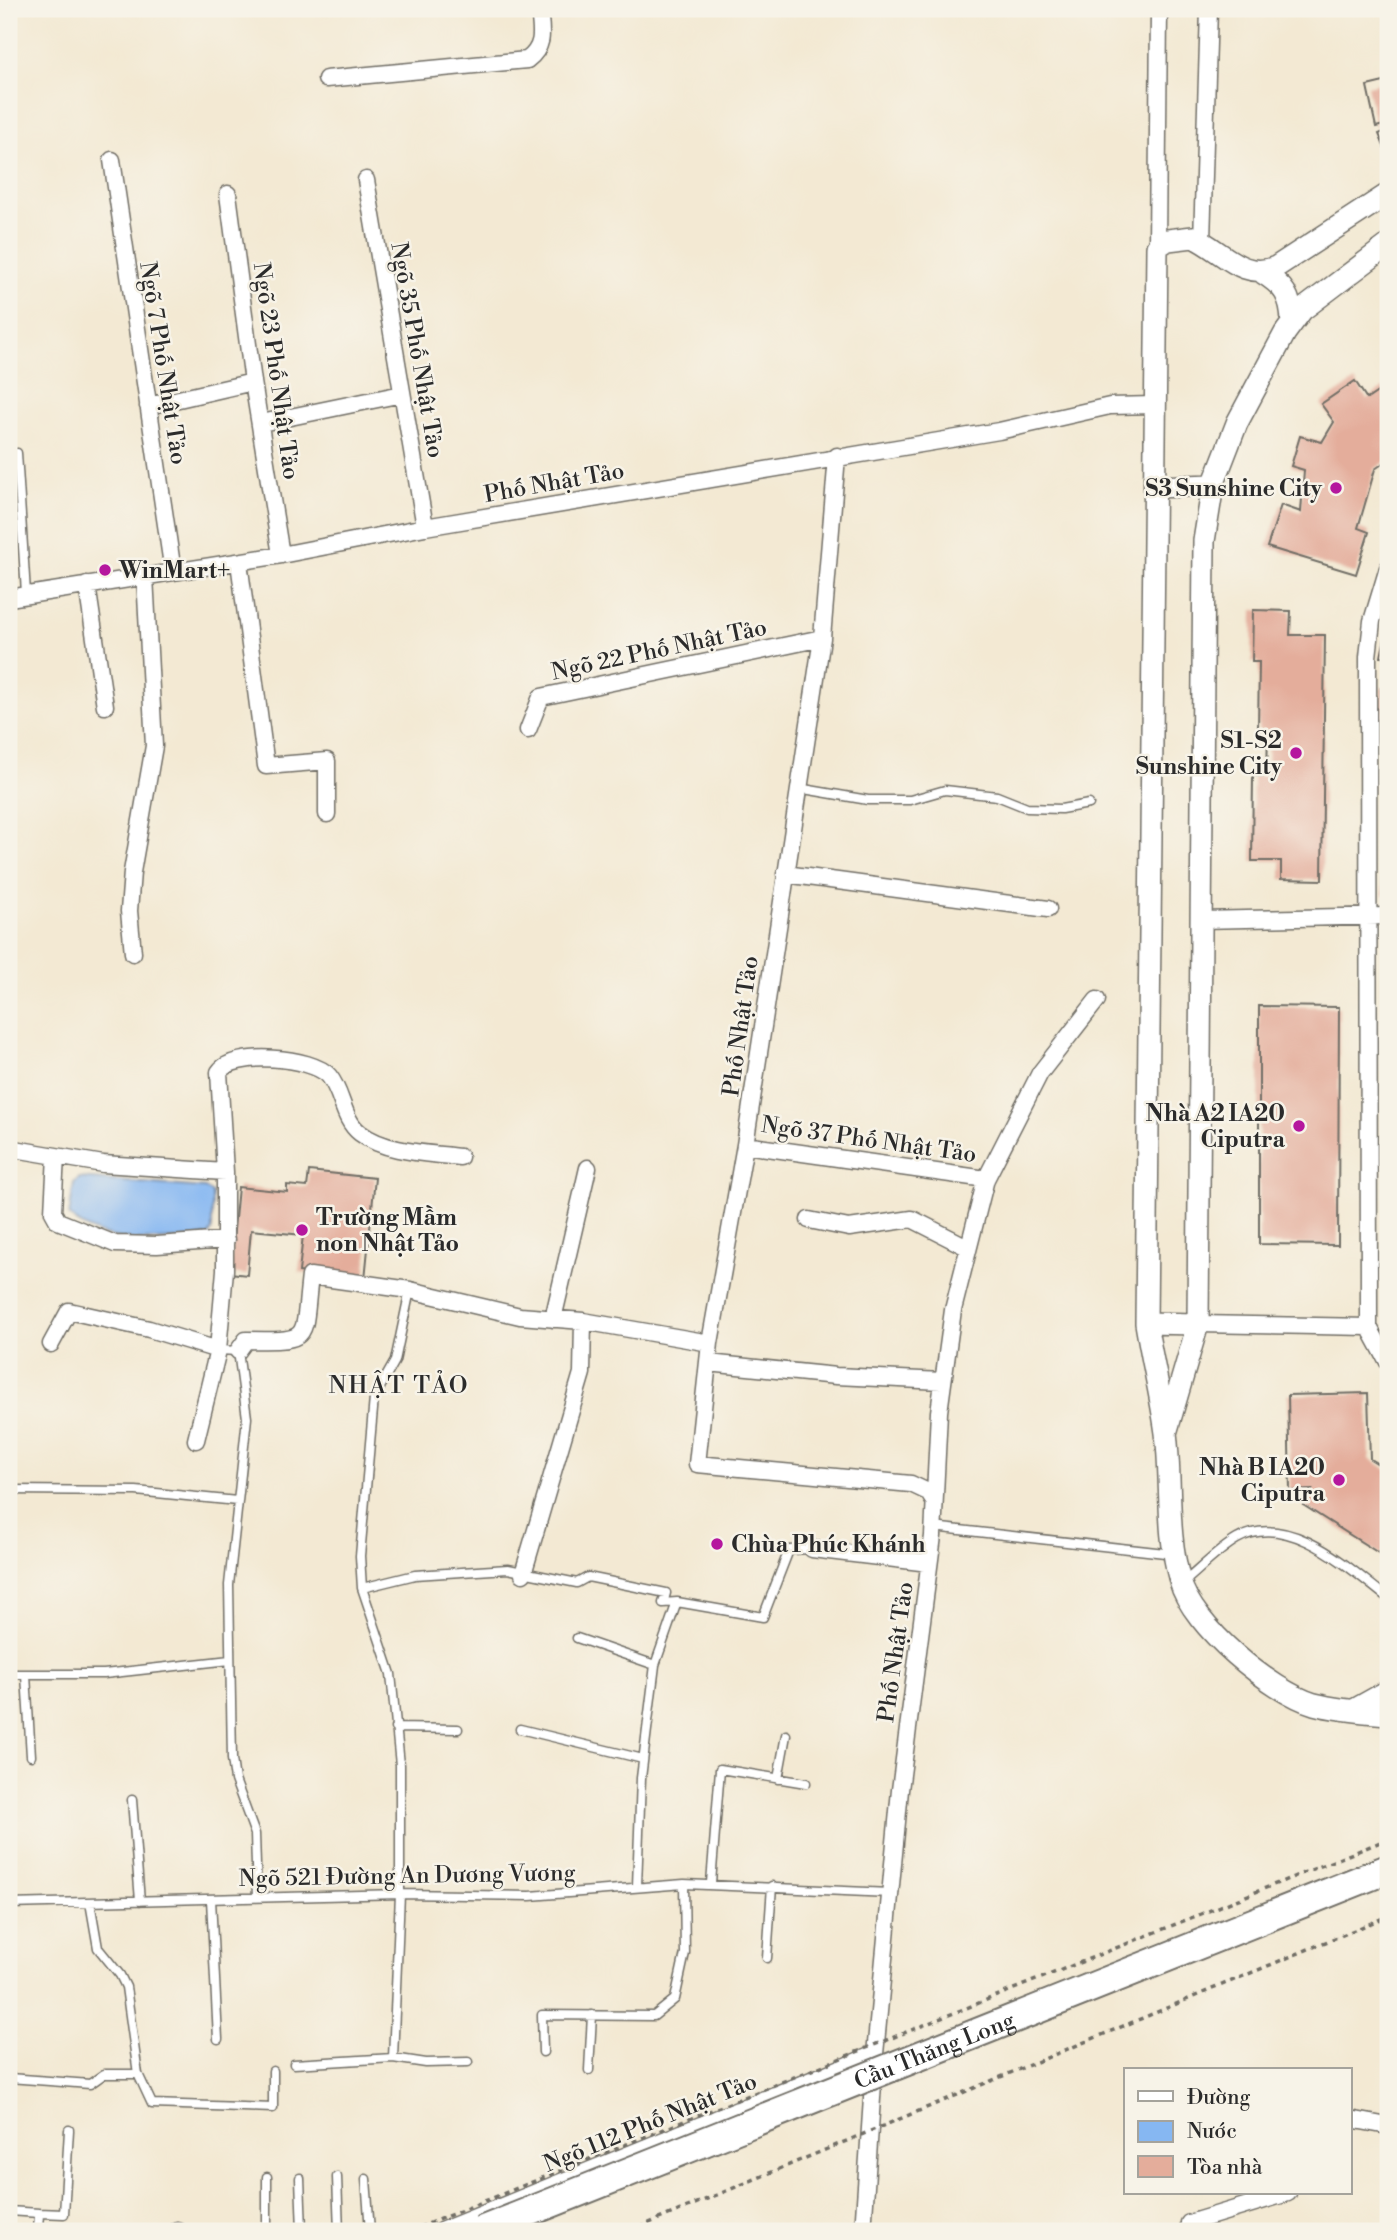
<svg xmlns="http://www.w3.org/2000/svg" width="1397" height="2240" font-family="'Libre Bodoni',serif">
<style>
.water{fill:#86b7f2;stroke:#58718e;stroke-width:2}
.building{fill:#e4ad9b}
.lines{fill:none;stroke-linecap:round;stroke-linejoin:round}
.lane-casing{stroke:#716e66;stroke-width:11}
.street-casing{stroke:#716e66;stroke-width:19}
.secondary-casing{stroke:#716e66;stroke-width:24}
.lane{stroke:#fff;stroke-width:8}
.street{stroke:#fff;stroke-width:16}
.secondary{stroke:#fff;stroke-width:21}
.highway-bridge-casing{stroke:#716e66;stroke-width:32;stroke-linecap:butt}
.path-bridge{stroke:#716e66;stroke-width:3.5;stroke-dasharray:5 5;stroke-linecap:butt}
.highway-bridge{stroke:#fff;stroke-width:28}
.poi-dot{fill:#b5179e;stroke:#f7f3e8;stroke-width:2.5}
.labels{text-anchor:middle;stroke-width:5;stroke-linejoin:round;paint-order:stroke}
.street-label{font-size:23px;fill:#2b2b2b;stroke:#f7f3e8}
.poi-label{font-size:23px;font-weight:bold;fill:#2b2b2b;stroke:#f7f3e8;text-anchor:end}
.neighbourhood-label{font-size:24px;letter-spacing:2px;fill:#2b2b2b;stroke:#f7f3e8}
</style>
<rect width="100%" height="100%" fill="#f7f3e8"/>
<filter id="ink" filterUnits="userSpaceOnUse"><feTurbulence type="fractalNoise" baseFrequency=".0143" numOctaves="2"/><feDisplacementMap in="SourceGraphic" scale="14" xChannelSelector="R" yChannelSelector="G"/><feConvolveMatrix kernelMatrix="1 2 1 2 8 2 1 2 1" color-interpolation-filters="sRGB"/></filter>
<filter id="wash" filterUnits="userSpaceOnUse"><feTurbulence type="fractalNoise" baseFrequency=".00686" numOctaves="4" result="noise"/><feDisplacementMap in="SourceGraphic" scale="28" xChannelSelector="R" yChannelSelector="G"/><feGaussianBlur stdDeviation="1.57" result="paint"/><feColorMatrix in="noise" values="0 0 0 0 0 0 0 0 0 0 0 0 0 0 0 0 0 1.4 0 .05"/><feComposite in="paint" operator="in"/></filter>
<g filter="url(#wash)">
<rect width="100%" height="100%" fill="#f3e9d3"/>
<!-- water -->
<path class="water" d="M79,1178L205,1188L212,1193V1230L208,1236C165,1241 104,1248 69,1216L74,1183Z"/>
<g id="blocks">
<!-- building -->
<path class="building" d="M1388,81V124L1376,127L1367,86Z
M1388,130V156L1379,134Z
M1355,381L1367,399L1388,385V460L1375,469L1358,528L1369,532L1356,574L1267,547L1281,505L1301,512L1304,470L1291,466L1300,436L1322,442L1334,422L1321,404Z
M1253,610L1291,611L1290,635H1325L1322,880L1281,879V861H1252L1253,776H1267L1268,730H1258L1259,662H1252Z
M1387,629L1388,657H1381Z
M1381,688H1388V896H1383Z
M1259,1006L1339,1007L1338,1245L1259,1244Z
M309,1171L375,1178L365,1279L299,1272L303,1235L251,1230L247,1275L230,1273L238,1187L287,1192V1185L307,1187Z
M1368,1393L1370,1459L1388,1470V1559L1303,1505L1312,1490L1290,1491L1288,1395Z"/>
</g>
</g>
<g filter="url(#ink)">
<use href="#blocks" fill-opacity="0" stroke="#716e66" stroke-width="2"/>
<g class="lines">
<defs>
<path id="lane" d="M17,453L26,593
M798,788L868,800H910L945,790L997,796L1027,808L1061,809L1089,804
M218,1350L238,1351L247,1418L229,1585L232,1759L235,1780L255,1834L257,1897
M9,1490L136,1491L237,1501
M933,1527L1174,1554
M1183,1583C1200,1569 1218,1550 1237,1539C1289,1510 1350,1569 1388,1598
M362,1588L415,1575L508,1569L577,1583L588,1577L666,1593L663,1603L677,1602L763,1617L789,1550L812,1549
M577,1638L655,1665
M9,1674H104L230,1660
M26,1675L31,1756
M395,1728L458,1729
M520,1729L643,1759
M778,1779L786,1735
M132,1800L140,1901
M711,1883L720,1769L806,1783
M637,1886L641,1778L655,1665L677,1602
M211,1899L218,2039
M90,1902L98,1948L120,1975L126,1987L138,2074L152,2104L273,2108V2071
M9,1904L400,1894L530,1896L684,1884L890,1893
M767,1958L772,1886
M543,2052L542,2015L654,2016L675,1999L685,1953L684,1884
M393,2058L400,1894V1765L391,1674L362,1588L360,1556L374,1398L395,1361L410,1290
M294,2064L393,2058L426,2063L468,2062
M589,2070L592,2015
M9,2078L90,2084L104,2074H138
M267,2177V2231
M337,2177L339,2231
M300,2178L302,2231
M366,2179L370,2231
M9,2211L39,2213
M38,2231L39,2213L64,2214L69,2130"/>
<path id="street" d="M326,79L527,60C546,46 541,30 539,9
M112,160L173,572
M366,180L425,527
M228,194L253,382L281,555
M1202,241L1209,9
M1157,247L1159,9
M148,406L253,382
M261,423L402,394
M837,456L822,638L745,1145L710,1343L697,1464L911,1484L928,1492L933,1500
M239,562L266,766L327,761V814
M1388,568L1372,621L1368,657L1369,1327L1388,1362
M87,585L105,706
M9,598L281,555L425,527L999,431L1110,406L1155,405
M528,730L541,697L822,638
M785,874L1048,909
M1201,920L1388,916
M133,953L129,911L132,872L154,746L145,576
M745,1145L986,1179
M9,1148L103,1164L225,1172V1270L218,1350L196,1440
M56,1156L53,1212L58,1221L115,1244L157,1245L226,1240
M225,1172L219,1072C233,1050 313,1057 329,1076C343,1093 342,1119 360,1133C386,1153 429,1153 460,1157
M809,1220L849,1228L912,1219L967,1247
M553,1319L588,1168
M1198,1324L1369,1327
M51,1344L69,1311L149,1329L218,1350
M238,1351L246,1340C314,1341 302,1341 310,1276L410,1290L520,1316L583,1321L710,1343
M708,1363L836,1376L942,1381
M812,1549L929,1563
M523,1574L582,1373L583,1321
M1350,2119L1388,2126
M1189,2223L1288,2193
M177,2230V2231
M441,2231L875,2054
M863,2231L875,2054L900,1790L933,1536L939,1412L953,1310L986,1179L1040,1073L1097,1000"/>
<path id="secondary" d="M1388,194L1276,267C1242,281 1222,250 1193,237L1168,240L1157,247L1146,1323C1152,1360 1161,1396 1166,1433C1172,1483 1166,1532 1180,1581C1192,1626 1271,1691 1314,1704C1338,1710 1364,1712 1388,1714
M1263,273C1284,286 1291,296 1292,321
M1155,487L1213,485
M1146,1323L1198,1324
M1167,1430L1198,1324L1204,541L1213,485L1237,423L1285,333L1302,310L1388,245
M1354,1710L1388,1691"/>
</defs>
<!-- lane casing -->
<use href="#lane" class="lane-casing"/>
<!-- street casing -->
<use href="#street" class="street-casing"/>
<!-- secondary casing -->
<use href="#secondary" class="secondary-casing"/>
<!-- lane -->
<use href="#lane" class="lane"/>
<!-- street -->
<use href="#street" class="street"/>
<!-- secondary -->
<use href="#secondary" class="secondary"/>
<defs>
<g id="highway-bridge">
<path id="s1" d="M481,2231L1388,1869"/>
</g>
</defs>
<!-- highway-bridge casing -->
<use href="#highway-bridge" class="highway-bridge-casing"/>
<!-- path-bridge -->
<path class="path-bridge" d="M410,2231L1388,1839
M630,2231L1388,1916"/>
<!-- highway-bridge -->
<use href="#highway-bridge" class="highway-bridge"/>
</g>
</g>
<!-- markers -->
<g class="poi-dot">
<circle cx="1336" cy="488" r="7"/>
<circle cx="105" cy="570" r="7"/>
<circle cx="1296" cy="753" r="7"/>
<circle cx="1299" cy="1126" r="7"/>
<circle cx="302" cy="1230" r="7"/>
<circle cx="1339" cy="1480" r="7"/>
<circle cx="717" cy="1544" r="7"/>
</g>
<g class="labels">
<!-- street labels -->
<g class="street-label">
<text transform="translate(418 350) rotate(80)" y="8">Ngõ 35 Phố Nhật Tảo</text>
<text transform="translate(164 363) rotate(81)" y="8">Ngõ 7 Phố Nhật Tảo</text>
<text transform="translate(277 371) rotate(82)" y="8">Ngõ 23 Phố Nhật Tảo</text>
<text transform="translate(554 482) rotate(-10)" y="8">Phố Nhật Tảo</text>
<text transform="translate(659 649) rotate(-12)" y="8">Ngõ 22 Phố Nhật Tảo</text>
<text transform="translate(740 1026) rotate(-82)" y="8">Phố Nhật Tảo</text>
<text transform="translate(869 1139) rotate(8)" y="8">Ngõ 37 Phố Nhật Tảo</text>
<text transform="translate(895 1652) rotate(-82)" y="8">Phố Nhật Tảo</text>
<text transform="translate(407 1875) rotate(-1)" y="8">Ngõ 521 Đường An Dương Vương</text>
<text dy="8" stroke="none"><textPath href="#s1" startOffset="488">Cầu Thăng Long</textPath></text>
<text transform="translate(650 2122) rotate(-22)" y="8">Ngõ 112 Phố Nhật Tảo</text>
</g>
<!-- poi labels -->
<g class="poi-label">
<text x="1322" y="496">S3 Sunshine City</text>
<text x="119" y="578" text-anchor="start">WinMart+</text>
<text x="1282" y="748">S1-S2<tspan x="1282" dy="26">Sunshine City</tspan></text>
<text x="1285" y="1121">Nhà A2 IA20<tspan x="1285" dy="26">Ciputra</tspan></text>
<text x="316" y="1225" text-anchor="start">Trường Mầm<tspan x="316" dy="26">non Nhật Tảo</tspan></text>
<text x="1325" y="1475">Nhà B IA20<tspan x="1325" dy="26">Ciputra</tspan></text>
<text x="731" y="1552" text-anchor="start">Chùa Phúc Khánh</text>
</g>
<!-- neighbourhood labels -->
<g class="neighbourhood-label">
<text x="399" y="1393">NHẬT TẢO</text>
</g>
</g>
<!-- margin -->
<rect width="1397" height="2240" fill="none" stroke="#f7f3e8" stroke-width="35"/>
<!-- legend -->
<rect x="1124" y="2068" width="228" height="126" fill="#f7f3e8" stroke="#a5a39c" stroke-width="2"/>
<rect x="1138" y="2091" width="35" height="10" fill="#ffffff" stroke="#a5a39c" stroke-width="2"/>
<text x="1187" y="2104" font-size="21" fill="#2b2b2b">Đường</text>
<rect x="1138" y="2121" width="35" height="21" fill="#86b7f2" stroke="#a5a39c" stroke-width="2"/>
<text x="1187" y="2138" font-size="21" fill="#2b2b2b">Nước</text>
<rect x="1138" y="2156" width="35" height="21" fill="#e4ad9b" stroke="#a5a39c" stroke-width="2"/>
<text x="1187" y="2174" font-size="21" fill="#2b2b2b">Tòa nhà</text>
</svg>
